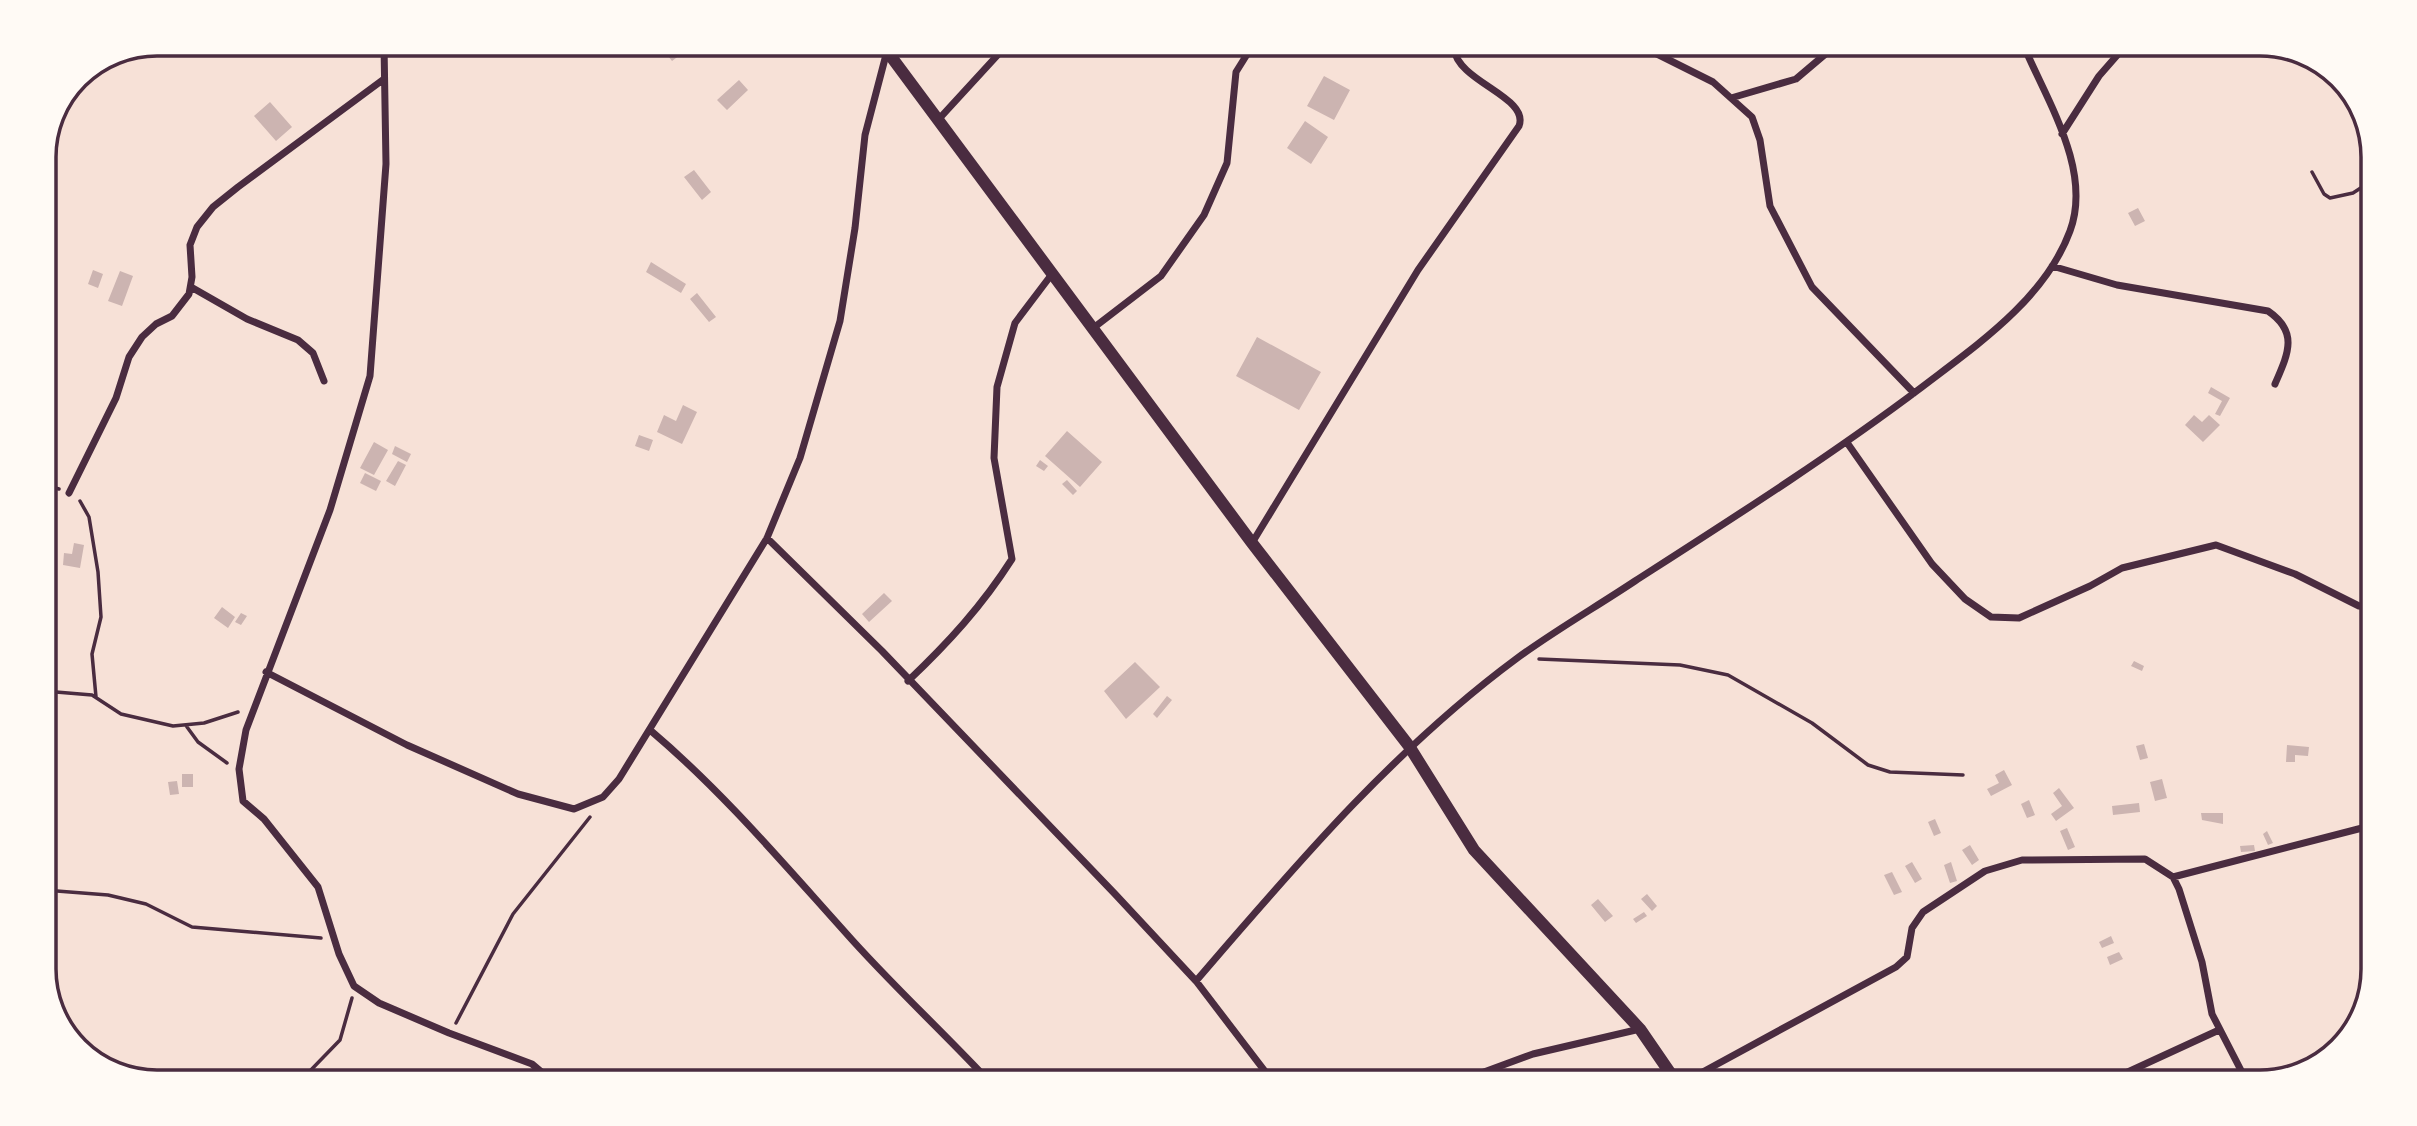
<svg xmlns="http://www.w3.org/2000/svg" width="2417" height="1126" font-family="Mulish,sans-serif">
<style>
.building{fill:#ccb4b1}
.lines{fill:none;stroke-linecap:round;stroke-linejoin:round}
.path{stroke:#4a2c40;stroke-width:3.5}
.minor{stroke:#4a2c40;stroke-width:7}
.secondary{stroke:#4a2c40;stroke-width:12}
.rim{fill:none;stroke:#4a2c40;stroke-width:3.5}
</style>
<rect width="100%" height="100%" fill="#f7e1d7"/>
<!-- building -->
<path class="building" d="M660,46H692L672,61Z
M1324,76L1350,90L1334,120L1307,106Z
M739,80L748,90L727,110L717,100Z
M270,102L292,127L276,141L254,116Z
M1305,121L1328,137L1311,164L1287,148Z
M694,170L711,192L702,200L684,177Z
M2138,208L2145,221L2135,226L2128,213Z
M651,262L686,284L681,293L646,272Z
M93,270L103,274L98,288L88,284Z
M120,271L133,276L122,306L108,301Z
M697,293L716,317L709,322L690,299Z
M1257,337L1321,372L1299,410L1236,376Z
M2211,387L2230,398L2220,416L2215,414L2222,401L2208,393Z
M683,405L697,412L682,444L657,432L664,415L676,421Z
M2194,415L2202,422L2209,415L2220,425L2203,442L2185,425Z
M1067,431L1102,462L1080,487L1045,456Z
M639,435L653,440L649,451L635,446Z
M374,442L388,450L374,475L360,468Z
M395,446L411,454L407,462L392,454Z
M1040,460L1048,466L1044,471L1036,466Z
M398,461L406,465L395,486L386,481Z
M365,473L381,481L376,491L360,483Z
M1067,480L1077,491L1073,495L1062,484Z
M74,543L84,545L80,568L63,565L64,553L72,554Z
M884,593L892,601L869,622L862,614Z
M222,607L235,617L228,628L214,618Z
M241,613L247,616L241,625L235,622Z
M2134,661L2144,666L2142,671L2131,666Z
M1135,662L1160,687L1126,719L1104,691Z
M1167,696L1172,700L1157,718L1153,714Z
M2144,744L2148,758L2140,760L2136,746Z
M2287,745L2309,747L2308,756L2295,755V762H2286Z
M2004,770L2012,785L1991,796L1987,789L1999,783L1995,775Z
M182,774H193V787H182Z
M2162,779L2167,798L2155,801L2150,782Z
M177,781L179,794L170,795L168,782Z
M2059,788L2074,808L2056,821L2051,814L2062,806L2053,793Z
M2029,800L2035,815L2027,818L2021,804Z
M2139,803L2140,812L2113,815L2112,806Z
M2201,813H2223V824L2202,820Z
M1935,819L1941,833L1934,836L1928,822Z
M2067,828L2075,847L2068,850L2060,831Z
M2267,831L2273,843L2268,845L2263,834Z
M1970,845L1979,860L1972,865L1962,850Z
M2254,845L2255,851L2241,852L2240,846Z
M1912,862L1922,879L1915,883L1905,866Z
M1951,862L1957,881L1950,883L1944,865Z
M1892,872L1902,892L1894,895L1884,875Z
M1647,894L1657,906L1652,911L1641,899Z
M1598,899L1613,916L1605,922L1591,905Z
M1644,912L1647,916L1636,923L1633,919Z
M2111,936L2114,943L2102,948L2099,942Z
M2119,952L2123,959L2110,965L2107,957Z"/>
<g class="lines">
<!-- path -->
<path class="path" d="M2312,172L2324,194L2330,198L2353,193L2373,180
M44,485L59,489
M80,501L89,517L98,572L101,617L92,654L96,697
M1539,659L1680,665L1728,675L1812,723L1868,765L1890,772L1963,775
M44,691L92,695L121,714L173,726L204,723L238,712
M187,727L198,742L227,763
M44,890L108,895L146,904L192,927L321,938
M456,1023L513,914L590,817
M307,1074L340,1040L352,998"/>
<!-- minor -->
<path class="minor" d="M213,44L279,48L327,44
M384,45L386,164L370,376L330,510L246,730L239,769L243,801L264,819L318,887L339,954L354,986L379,1003L449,1033L532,1064L545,1075
M1649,50L1713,82L1752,117L1760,140L1770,206L1812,287L1914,393
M1731,98L1796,79L1829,51
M938,120L1005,47
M2062,134L2099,76L2120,52
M2052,266L2117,285L2268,311C2299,332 2288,354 2275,384
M191,287L247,319L298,340L313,353L324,381
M1092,329L1161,276L1204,215L1227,163L1236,72L1251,48
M1848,444L1932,564L1965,599L1991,617L2019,618L2090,586L2122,568L2216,545L2295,574L2359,606L2368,607
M69,493L116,398L129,357L142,337L156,324L172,316L189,294L192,277L190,245L197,227L213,207L238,187L384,79
M767,538L882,651L1115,894L1196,981L1270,1078
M1252,543L1418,270L1519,126C1530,97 1458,82 1454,49
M266,672L407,745L518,794L574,809L603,797L619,779L767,538L800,458L840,321L855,228L865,135L887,51
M908,681C948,643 982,606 1012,559L994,458L997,387L1015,323L1052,274
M650,730C722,791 782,862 845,932C889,982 939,1028 985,1077
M2173,877L2366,827
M1196,981C1295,866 1393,750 1516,659C1554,631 1596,607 1635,581C1733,518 1829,457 1922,387C1977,345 2045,299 2070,231C2092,172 2049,104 2026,51
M1465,1079L1533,1054L1640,1029
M1688,1080L1896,967L1907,957L1912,928L1923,912L1985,871L2022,860L2145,859L2173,877L2179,889L2202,962L2212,1014L2247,1082
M2106,1082L2219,1030"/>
<!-- secondary -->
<path class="secondary" d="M884,47L1252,543L1409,746L1474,850L1640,1029L1675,1080"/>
</g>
<!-- crop -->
<path d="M0 0H2417V1126H0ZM157 56H2260A101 101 0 0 1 2361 157V969A101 101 0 0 1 2260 1070H157A101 101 0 0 1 56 969V157A101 101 0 0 1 157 56Z" fill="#fffaf5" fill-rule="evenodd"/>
<path class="rim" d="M157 56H2260A101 101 0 0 1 2361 157V969A101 101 0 0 1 2260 1070H157A101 101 0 0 1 56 969V157A101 101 0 0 1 157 56Z"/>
</svg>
